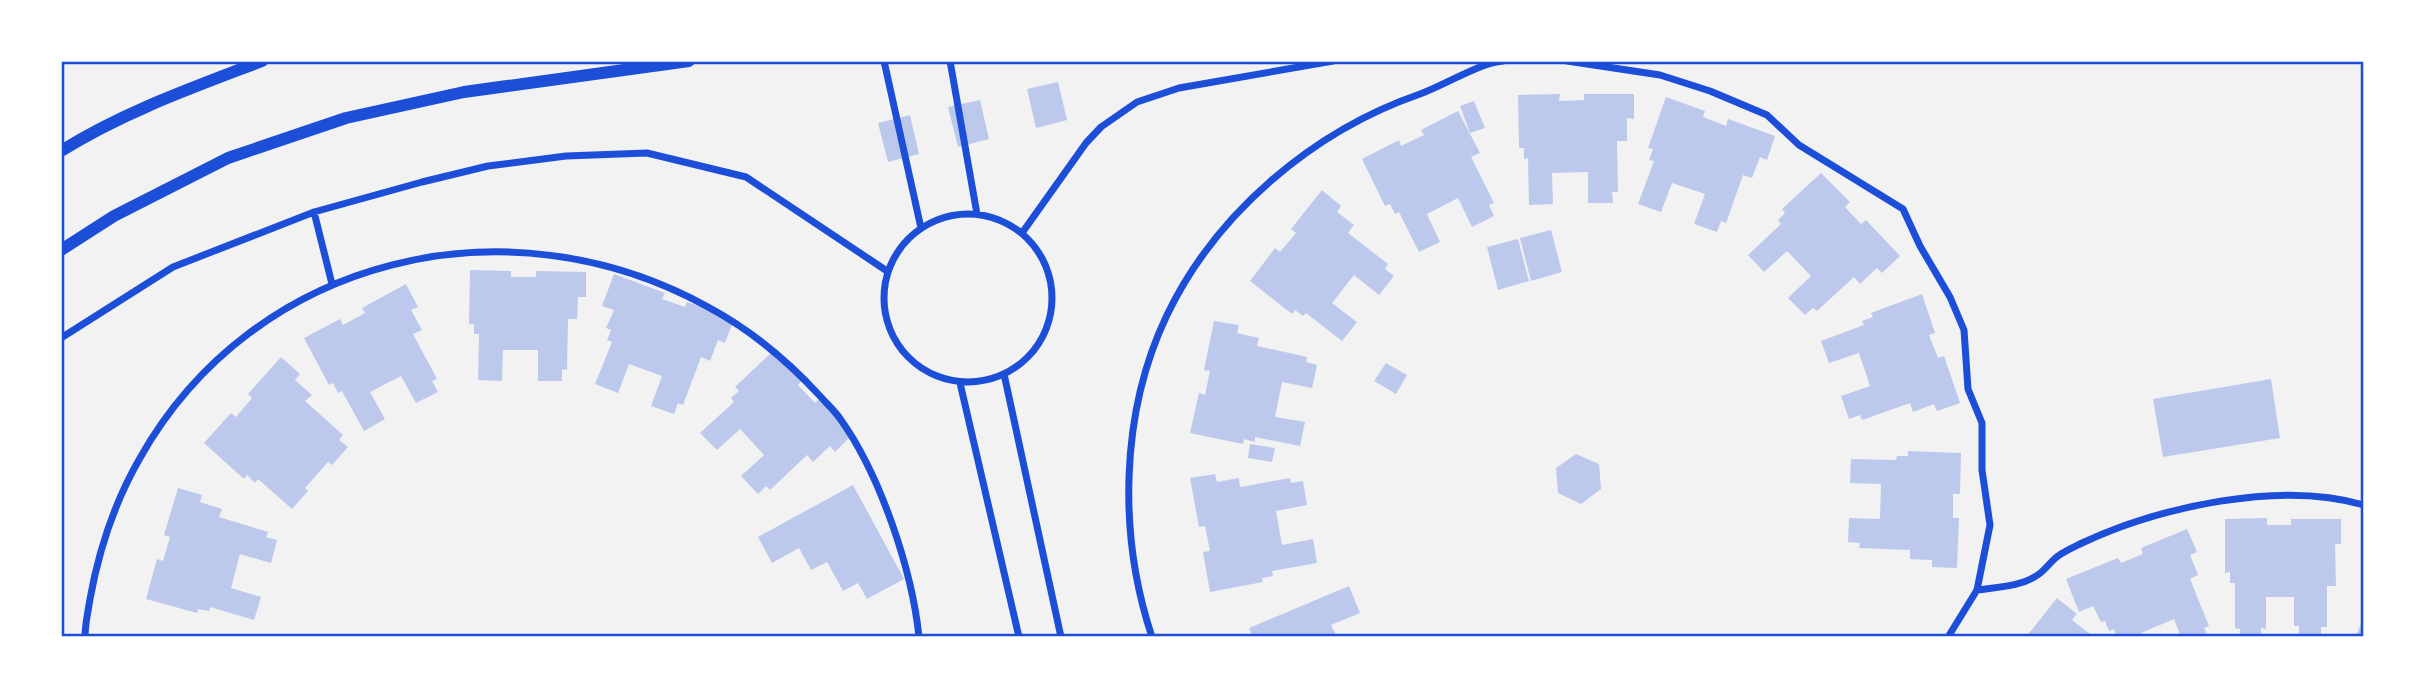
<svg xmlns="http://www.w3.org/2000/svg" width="2425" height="698" font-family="'Fira Sans',sans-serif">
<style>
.building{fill:#bdc9ec}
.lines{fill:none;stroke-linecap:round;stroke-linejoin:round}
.minor{stroke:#1d4ed8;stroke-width:7}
.tertiary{stroke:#1d4ed8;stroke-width:12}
.neatline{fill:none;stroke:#1d4ed8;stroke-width:2.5}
</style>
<rect width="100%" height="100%" fill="#f2f2f2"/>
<!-- building -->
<path class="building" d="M1058,82L1067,120L1036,128L1027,89Z
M1560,94L1559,101L1584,100V94H1634V119L1627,118V141H1617L1618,192H1612L1613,203H1588V172L1552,173L1553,204L1529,205L1528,158L1524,159V148H1519L1518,95Z
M1666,97L1705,111L1703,117L1726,126L1728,119L1775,136L1767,160L1760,157L1752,178L1743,175L1726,223L1721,221L1717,232L1694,224L1705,194L1672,183L1661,212L1638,204L1654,161L1649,160L1653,149L1648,148Z
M980,100L989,139L958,147L948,107Z
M1474,101L1485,128L1470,133L1460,106Z
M1458,111L1480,153L1471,157L1494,203L1489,205L1494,216L1472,227L1458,198L1427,214L1440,242L1419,252L1399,212L1395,214L1390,204L1385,206L1362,159L1399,140L1401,146L1424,135L1421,130Z
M910,115L919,154L888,162L878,123Z
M1821,173L1850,202L1845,207L1861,224L1866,220L1900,256L1882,273L1877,268L1860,284L1854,277L1817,311L1813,308L1805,315L1788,298L1811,276L1787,251L1764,272L1748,255L1781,224L1778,220L1785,213L1782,209Z
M1322,190L1341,206L1337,212L1354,225L1348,233L1388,264L1385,269L1394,276L1379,295L1354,275L1332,303L1357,322L1342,341L1306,313L1303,316L1295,310L1292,314L1250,281L1275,248L1280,252L1296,233L1291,229Z
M1551,230L1562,272L1531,281L1520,238Z
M1518,239L1529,281L1498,290L1487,247Z
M470,270L511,271V277H536V271L586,272V297H578L577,319H568L567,370L562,369V381H538V350H503L502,381L478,380L479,334H474V324H469Z
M614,274L665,293L662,299L685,307L687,302L734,319L725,343L718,340L710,361L701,357L683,405L678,403L674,414L651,406L662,376L629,364L618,393L595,384L612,342L607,340L611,330L606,328L614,310L602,306Z
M406,284L418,307L411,310L422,330L413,334L437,379L432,381L438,392L416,403L401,376L370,392L385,419L364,431L342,391L338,393L333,383L329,385L304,338L340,319L343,325L365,313L362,308Z
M1922,294L1935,333L1929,335L1938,358L1944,356L1960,403L1937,411L1934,404L1913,412L1910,403L1862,420L1860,415L1849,419L1841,396L1870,386L1859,353L1829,363L1821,341L1864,325L1862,321L1873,317L1871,313Z
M1214,321L1239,325L1237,333L1259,338L1257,346L1307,357L1306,362L1317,365L1312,388L1282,382L1275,417L1305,422L1300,446L1255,437V442L1244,439L1243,444L1190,433L1199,393L1205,395L1210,371L1204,370Z
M774,350L802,381L798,385L815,403L819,399L853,434L835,452L830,446L813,462L807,455L770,490L766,486L758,494L741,476L764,455L740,429L717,450L700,433L734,402L731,398L739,391L735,387Z
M281,357L300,374L295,380L312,395L305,401L343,435L339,440L348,447L332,465L328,462L305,488L308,491L292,509L258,479L255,483L247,475L244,479L204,443L231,413L236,417L252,398L248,394Z
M1386,363L1407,375L1396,394L1374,381Z
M2271,379L2280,438L2163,457L2153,399Z
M1250,444L1275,448L1272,462L1248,458Z
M1908,451L1961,453L1960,494H1953V518H1959L1957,568L1932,567V560L1910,559V550L1859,548L1860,543L1848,542L1849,518L1880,519L1881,484L1850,483L1851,459L1896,460L1897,456H1908Z
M1576,454L1599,464L1601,489L1581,504L1558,493L1556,468Z
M1215,474L1217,482L1239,478L1240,487L1290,478L1291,483L1303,481L1307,505L1276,511L1282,545L1313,539L1317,563L1272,571L1273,576L1262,578L1263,582L1210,592L1203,552L1210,551L1205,526L1199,527L1190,478Z
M853,485L904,579L867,599L858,583L843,591L827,562L811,570L799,548L772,563L758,537Z
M178,488L202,495L200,502L222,509L219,517L268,532L266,537L277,540L271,563L240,554L231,588L261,597L254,620L210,607L209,611L198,609L197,613L146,599L157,559L163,561L170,537L164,535Z
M2267,518V525H2291V519H2341V544H2335L2336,586H2327V627H2321V637H2299V626H2294V597H2266V629L2261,628V637H2240V629L2235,628V583H2230V572L2225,573V519Z
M2187,529L2197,552L2190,555L2198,575L2190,579L2209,626L2204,628L2208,637H2181L2174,619L2141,633L2143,637H2117L2114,629L2109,631L2105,621L2101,622L2093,606L2079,612L2066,579L2118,558L2121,563L2143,554L2141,548Z
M1349,586L1360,613L1331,625L1337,637H1253L1249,628Z
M2057,598L2077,614L2072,620L2090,634L2087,637H2026Z
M2364,618V637H2355Z"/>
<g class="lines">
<!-- minor -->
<path class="minor" d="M884,61L921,228
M950,61L977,214
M1567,61L1660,75L1710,91L1767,115L1799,145L1903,209L1920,246L1950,297L1964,330L1968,389L1982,423V470L1990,525L1977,590L1948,637
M314,212L332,284
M884 298a84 84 0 1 1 168 0a84 84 0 1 1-168 0Z
M1022,233L1086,143L1101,127L1137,102L1179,88L1333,61
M61,338L173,267L314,212L422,182L488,166L566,156L647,153L746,177L887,271
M1004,374L1061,637
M960,383L1019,637
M1977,590C1997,587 2021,587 2039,574C2046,569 2051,561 2058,556C2065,551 2074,547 2082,543C2159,507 2280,480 2364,505
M85,637C85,624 88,612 90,599C99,549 114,503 140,458C254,256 507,196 708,307C751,330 787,360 820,396C827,404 835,411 841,420C880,475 912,569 919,637
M1152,637C1118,535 1120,413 1167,315C1216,213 1313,131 1420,94C1445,85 1479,63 1503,61"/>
<!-- tertiary -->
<path class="tertiary" d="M61,151C123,112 194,87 262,61
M61,250L114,216L228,158L346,118L464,92L689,61"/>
</g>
<!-- border -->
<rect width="2425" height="698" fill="none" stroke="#ffffff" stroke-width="126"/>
<rect x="63" y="63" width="2299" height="572" class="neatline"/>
</svg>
